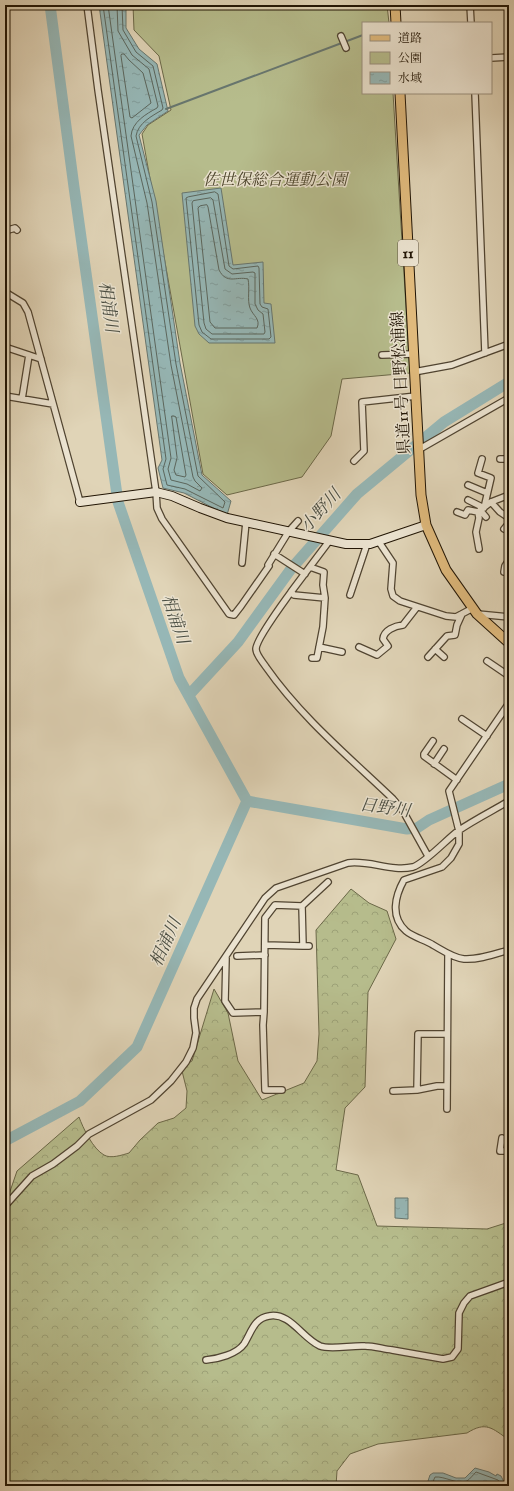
<svg xmlns="http://www.w3.org/2000/svg" width="514" height="1491" font-family="'IM FELL English','Noto Serif JP',serif">
<style>
.green{fill:#b6bc8c;stroke:#6b6848}
.forest{fill:url(#forest-crowns);stroke:#6b6848}
.water{fill:url(#water-ripples);stroke:#67766f}
.lines{fill:none;stroke-linecap:round;stroke-linejoin:round}
.shore{stroke:#5b665d;stroke-width:1}
.stream{stroke:#67766f;stroke-width:2}
.river{stroke:#96b7b6;stroke-width:11}
.street-casing{stroke:#504431;stroke-width:8}
.secondary-casing{stroke:#201404;stroke-width:10}
.primary-casing{stroke:#201404;stroke-width:11}
.street{stroke:#ebe3d0;stroke-width:5.5}
.secondary{stroke:#ebe3d0;stroke-width:8}
.primary{stroke:#e0ba7c;stroke-width:9}
.labels{text-anchor:middle;stroke-width:3;stroke-linejoin:round;paint-order:stroke}
.shield{fill:#ebe3d0;stroke:#5d5241;stroke-width:1}
.shield-label{font-size:15px;font-weight:bold;fill:#201404}
.park-label{font-size:16px;font-style:italic;fill:#4d462d;stroke:#ebe3d0}
.street-label{font-size:16px;fill:#201404;stroke:#ebe3d0}
.water-label{font-size:17px;font-style:italic;fill:#494d42;stroke:#ebe3d0}
</style>
<defs>
<pattern id="forest-crowns" width="20" height="18" patternUnits="userSpaceOnUse"><rect width="20" height="18" fill="#b6bc8c"/><path d="M2 6a3 3 0 1 1 6 0M12 15a3 3 0 1 1 6 0" fill="none" stroke="#9ca177"/></pattern>
<pattern id="water-ripples" width="26" height="14" patternUnits="userSpaceOnUse"><rect width="26" height="14" fill="#96b7b6"/><path d="M2 4q2-2 4 0t4 0M15 11q2-2 4 0t4 0" fill="none" stroke="#819c9b"/></pattern>
</defs>
<rect width="100%" height="100%" fill="#e0d4b7"/>
<filter id="stains"><feTurbulence type="fractalNoise" baseFrequency=".005" numOctaves="4"/><feColorMatrix values="0 0 0 0 .2 0 0 0 0 .09 0 0 0 0 .02 0 0 0 .5 -.17"/></filter>
<radialGradient id="worn" r=".72"><stop offset=".6" stop-color="#630" stop-opacity="0"/><stop offset="1" stop-color="#630" stop-opacity=".3"/></radialGradient>
<!-- green -->
<path class="green" d="M133,5H387L389,23H363V93H393L410,373L342,379L331,436L302,477L227,495L203,474L142,134L148,125L171,110L159,56L134,30Z"/>
<!-- forest -->
<path class="forest" d="M351,889L369,903L387,911L396,939L368,992L365,1087L345,1108L336,1170L358,1175L377,1226L487,1229L509,1222V1440C492,1428 486,1421 467,1433L378,1444L350,1454L337,1471L336,1486H5V1206L17,1171L79,1117C83,1128 93,1149 104,1155C111,1159 122,1155 129,1153L140,1140L158,1123L174,1118L186,1108L187,1091L181,1067L192,1061L214,989L228,1013L238,1061L262,1100L304,1083L317,1061L319,1034L316,930Z"/>
<!-- water -->
<path class="water" d="M99,5H126V28L139,49L157,64L168,111L147,125L139,135L156,201L180,363L202,475L231,501L227,515L184,493L163,488L158,468L162,460Z
M221,188L233,265L263,262L264,303L271,304L275,343H209L199,334L195,326L182,193Z
M395,1198H408V1219L395,1218Z
M475,1468L489,1472L496,1476L497,1474L501,1476L506,1486H429L427,1484L430,1475L433,1473H443L456,1478H465Z"/>
<g class="lines">
<!-- shore -->
<path class="shore" d="M103,5L166,459L163,469L167,485L185,489L223,508L225,502L198,476L176,364L152,202L136,136C138,123 152,116 162,110L163,108L153,66L136,52L123,30L122,5
M108,5L171,458L168,469L171,480L187,484L200,491L202,488L195,481L193,477L171,365L147,203L131,136C132,122 146,114 157,108L158,106L149,69L132,55L118,31L117,5
M122,54H124L129,60L143,73L151,103L132,118L130,117L121,56Z
M215,192L218,194L229,266L233,269L258,266L259,268L260,304L262,307L268,309L271,337L269,339H211L202,332L199,325L186,198L188,197Z
M211,198L213,200L225,269L232,274L253,272L255,273V304L258,310L263,314L265,332L264,334H212L206,329L204,323L192,203L193,201Z
M207,205L208,207L219,270C227,285 236,276 248,279C250,288 247,300 250,308C253,316 261,319 257,328H215L210,322L198,208L200,206Z
M172,416H174L176,417L186,475L185,477L176,475L174,470L177,458Z
M431,1486L435,1477C445,1476 457,1485 467,1481C470,1479 473,1475 476,1472L498,1480L502,1486"/>
<!-- stream -->
<path class="stream" d="M166,109L363,35"/>
<!-- river -->
<path class="river" d="M189,695L238,642L291,569L357,494L444,422L509,382
M247,801L407,829L417,828L429,820L509,784
M5,1141L80,1101L137,1047L247,801L179,678L118,502L74,187L50,5"/>
<defs>
<path id="street" d="M87,5L98,90L156,492L157,508L162,519L229,614L234,615L241,606L269,566L268,565L289,531L298,521
M470,5L471,23
M341,36L346,48
M491,58L509,57
M475,93L485,353
M5,231L15,228L17,230
M5,292L23,303L28,312L80,502
M5,347L41,359
M382,355L413,354
M414,372L452,365L509,344
M5,396L53,404
M22,399L29,355
M418,450L509,398
M500,459H509
M354,461L364,451L362,402L416,396
M468,485L487,493
M468,500L484,508L491,478L478,473L482,459
M491,502L500,512L509,518
M480,510L486,517
M457,512L465,515L468,510L478,512
M504,529L509,523
M379,542L393,563L391,589L393,596L400,601L446,616L456,617L473,608
M479,549L476,532L479,518L478,512L491,502L509,495
M274,554L305,574
M242,563L246,522
M310,567L324,572L323,585L325,598
M504,572L505,566L509,560
M291,592C284,602 256,639 256,649C256,655 263,662 266,667C301,717 349,757 393,799L403,811L428,856
M350,595L367,544
M478,614L509,617
M319,647L342,652
M359,647L377,655L388,646L383,639C384,630 395,626 403,625L417,607
M435,649L444,657
M428,657L447,636L455,635L457,625L462,614
M312,658H317L323,627L325,598L294,595L291,592L330,540
M487,661L509,676
M509,703L449,791L459,831V844L451,858L442,867L404,880C395,896 390,917 406,931C413,937 425,940 433,945C442,950 453,958 464,959C479,960 495,954 509,950
M462,719L487,736
M433,741L424,754V756L457,780
M434,764L444,749
M302,906L303,946H309
M265,945L303,946
M237,956L265,955
M226,958L225,1001L233,1013L264,1012L263,1025L265,1090H282
M264,1012L265,918L275,905L302,906L328,882
M417,1090L437,1086H446
M393,1091L417,1090L418,1034H447
M447,1109L448,954
M502,1138L500,1151H509
M5,1206L32,1176L53,1164L77,1146L89,1134L151,1100L171,1081L186,1062L193,1048L196,1033L194,1018V1008L197,999L265,898L276,888L348,863C370,860 391,872 413,867C425,863 446,840 458,831C474,820 492,811 509,801
M206,1360C218,1359 237,1354 244,1344C251,1333 254,1318 269,1316C290,1312 302,1338 320,1346C331,1350 352,1345 365,1346C374,1346 383,1349 392,1350C409,1353 426,1356 443,1359L452,1357L458,1349L459,1313L464,1303L470,1296L509,1282"/>
<path id="secondary" d="M80,502L156,492L172,496L200,508L227,518L346,544H370L426,525"/>
<path id="primary" d="M395,5L396,23
M400,93L421,495L426,525L446,570L477,614L509,643"/>
</defs>
<!-- street casing -->
<use href="#street" class="street-casing"/>
<!-- secondary casing -->
<use href="#secondary" class="secondary-casing"/>
<!-- primary casing -->
<use href="#primary" class="primary-casing"/>
<!-- street -->
<use href="#street" class="street"/>
<!-- secondary -->
<use href="#secondary" class="secondary"/>
<!-- primary -->
<use href="#primary" class="primary"/>
</g>
<g class="labels">
<!-- shield labels -->
<rect class="shield" x="398" y="240" width="20" height="26" rx="3"/>
<g class="shield-label">
<text x="408" y="258">11</text>
</g>
<!-- park labels -->
<g class="park-label">
<text x="275" y="185">佐世保総合運動公園</text>
</g>
<!-- street labels -->
<g class="street-label">
<text transform="translate(400 383) rotate(-93)" y="6">県道11号 日野松浦線</text>
</g>
<!-- water labels -->
<g class="water-label">
<text transform="translate(109 307) rotate(82)" y="6">相浦川</text>
<text transform="translate(320 510) rotate(-48)" y="6">小野川</text>
<text transform="translate(176 619) rotate(71)" y="6">相浦川</text>
<text transform="translate(385 807) rotate(8)" y="6">日野川</text>
<text transform="translate(165 942) rotate(-66)" y="6">相浦川</text>
</g>
</g>
<!-- margin -->
<rect width="514" height="1491" fill="none" stroke="#e0d4b7" stroke-width="20"/>
<rect x="6" y="6" width="502" height="1479" fill="none" stroke="#201404" stroke-width="2"/>
<rect x="10" y="10" width="494" height="1471" fill="none" stroke="#201404"/>
<!-- legend -->
<rect x="362" y="22" width="130" height="72" fill="#ebe3d0" stroke="#9a907e"/>
<rect x="370" y="35" width="20" height="6" fill="#e0ba7c" stroke="#9a907e"/>
<text x="398" y="42" font-size="12" fill="#201404">道路</text>
<rect x="370" y="52" width="20" height="12" fill="#b6bc8c" stroke="#9a907e"/>
<text x="398" y="62" font-size="12" fill="#201404">公園</text>
<rect x="370" y="72" width="20" height="12" fill="url(#water-ripples)" stroke="#9a907e"/>
<text x="398" y="82" font-size="12" fill="#201404">水域</text>
<rect width="100%" height="100%" filter="url(#stains)"/>
<rect width="100%" height="100%" fill="url(#worn)"/>
</svg>
